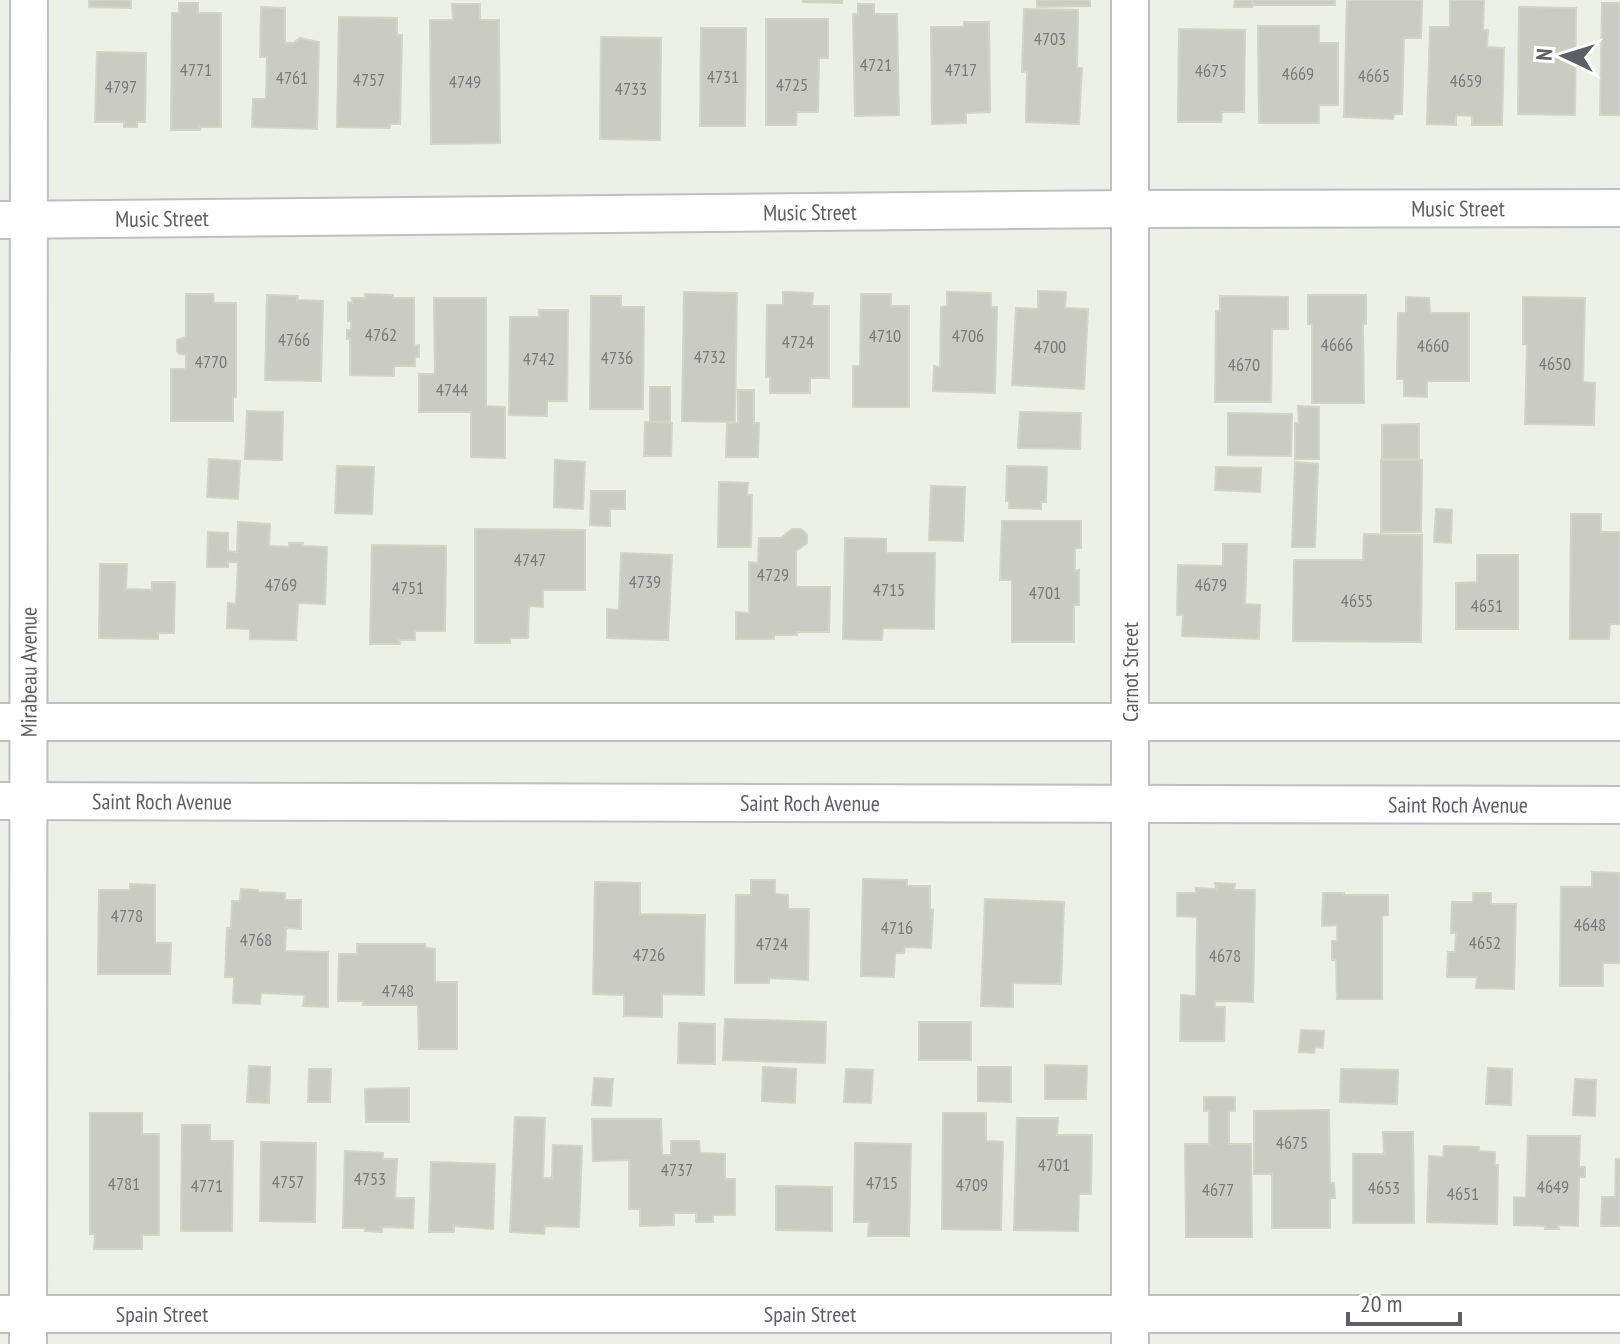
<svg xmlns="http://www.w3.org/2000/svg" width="1620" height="1344" font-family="'PT Sans Narrow',sans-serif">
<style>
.building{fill:#cacbc3;stroke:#d2d4c5;stroke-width:2}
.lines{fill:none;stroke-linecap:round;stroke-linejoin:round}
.minor-casing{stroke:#bebec4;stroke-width:40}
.minor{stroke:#fff;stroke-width:36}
.labels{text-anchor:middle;stroke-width:6;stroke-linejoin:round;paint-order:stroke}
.number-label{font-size:18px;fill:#79797d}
.street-label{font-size:22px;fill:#5e5e66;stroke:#fff}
</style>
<rect width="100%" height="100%" fill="#edf0e6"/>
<!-- building -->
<path class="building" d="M89,0H131V8L89,7Z
M803,0H842V3L803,2Z
M1037,0H1090V6L1037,7Z
M1235,0H1252V7H1234Z
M1254,0H1335V5H1254Z
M1347,0H1422L1421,38H1404L1402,114H1394L1393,119L1344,117Z
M1450,0H1484L1483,30H1488L1487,47L1504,48L1502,125H1472V116L1456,115V125L1427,124L1430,27H1450Z
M179,3H198V13H221V127H200V130H171L172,13H179Z
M1602,3H1620V115H1600Z
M452,4H480V20H499L500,143L431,144L430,20H453Z
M858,4H874V14H897L899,115L855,116L853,14H858Z
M261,7L285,8V43H293L300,38L319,42L317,129L252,127L253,99H266L267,57H260Z
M1519,7L1576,8L1575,115L1518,114Z
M1024,9L1078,10L1077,68H1082L1079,124L1026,122L1027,71L1022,72Z
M339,17L397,18V35H402L400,124H390V128L337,127Z
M766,19H828V58H819L818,112H797L796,125H766Z
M964,22H989L990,112L966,113V123L932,124L931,27H964Z
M1258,26H1319V43H1338V105H1319V123H1259Z
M701,28H746L745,126H700Z
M1179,29L1245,30L1244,112H1222L1221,122H1178Z
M601,37L661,38L660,140L600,139Z
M97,52L146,53L145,122H137V127H124V122H95Z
M1038,291L1066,292L1065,308L1088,309L1084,389L1012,385L1016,308L1038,309Z
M684,292L737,293L735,422L682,421Z
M783,292L813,293L812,306H829V378H810V393H770V377H766L767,305H783Z
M947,292L991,293V307H997L995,393L933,391L934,366L940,367L941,307L947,306Z
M186,294H213L214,303H236V397H233V421H171V369H186V355L180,354L177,351V340L186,337Z
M365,294L393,295V298H414V346L419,345V357H415V366H394V376L350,375V339H347V330H351V321H348V302L352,303V298H365Z
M861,294H891V306H909V407H853V366H860Z
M267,295L298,296L297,300L323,301L321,381L265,380Z
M1308,295H1366V324H1363L1364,403H1312V324H1308Z
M591,296H621V307H644L643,409H590Z
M1220,296L1288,297V329H1272L1271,402H1215L1216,311H1220Z
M1406,297L1429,298L1430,313H1469V381H1427V397L1404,396V379H1397L1398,313H1406Z
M1523,297L1585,298L1583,382L1595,383L1594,425L1525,424L1527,345L1523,344Z
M434,298H486V406L505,407V458L471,457V412H419V374H435Z
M539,310H568L567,401H547V416L509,415L510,317H539Z
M650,387H670V421L650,422Z
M738,390H754V423H759L758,457H726L727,423H738Z
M1298,406L1319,407V459H1295V423H1299Z
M247,411L283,412L282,460L245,459Z
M1020,412L1081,413L1080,449L1018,448Z
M1228,413L1292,414L1291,456L1228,455Z
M645,422L672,423L671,456H644Z
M1419,424V459H1382V425Z
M209,459L240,461L238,499L207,497Z
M555,460L585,462L583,509L554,507Z
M1381,460H1422L1421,532H1381Z
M1295,462L1318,464L1315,547H1292Z
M337,466L374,467L372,514L335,513Z
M1007,466L1047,467L1046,502H1041V509L1009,508V501H1006Z
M1216,467L1261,468L1260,492L1215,490Z
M719,482L748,483L747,495H752L751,547H718Z
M931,486L965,487L963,541L929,540Z
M591,491H625V509H610V526L590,525Z
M1436,509L1452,510L1451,543L1434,542Z
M1571,514H1601V532H1620V624H1610L1609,639H1570Z
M1002,521H1081V548H1075V571L1079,570V605H1074V642H1012V580H1000Z
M238,522L270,524L269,546L289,547V543H303L302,546L327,547L325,604L298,603L296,640L250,639V629L227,628L228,603L236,604L238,562H228V567H207L208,532L228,533V551L237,552Z
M475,529L585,530V590H543V607L529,606L528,638H510V643H475Z
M792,529H801L807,535V543L796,551V587H830L829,632H797V635H774V639H736V612L749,613V562L758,563L759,538H781Z
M1364,534L1422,535L1421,642L1293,641L1294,560H1363Z
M845,538L886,539V553H935L934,629L883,628L882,640L843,639Z
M1223,544H1247L1245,604L1260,605L1259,639L1182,636L1183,615H1177L1178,565L1223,566Z
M372,545L446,546L445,631H415V640H399L400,644H370Z
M621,553L672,555L668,640L607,638V609L619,610Z
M1477,555H1518V629H1456V583L1477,582Z
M100,564H127L126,589L152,590V582H175L174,633H158V639L99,638Z
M1592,872L1620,873V963H1603V986H1560L1561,887H1592Z
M863,879L907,880V886H930V909L933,910L931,948L905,947L904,953H895L894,977L861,976Z
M751,880H775V894L788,895V909H809L808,980L769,978V983H735L736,895H751Z
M595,882L640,883V914L705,915L704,995L662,994V1017L624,1016V995L593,994Z
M1215,883L1235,884L1234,890H1255L1253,1002L1215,1001V1007H1225L1224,1041H1180L1181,995L1196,996L1197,917L1177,916V893H1196V888L1216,889Z
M130,884L155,885V943H171L170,974H98L99,890H130Z
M241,889L258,890V892L285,893V900H301V929L286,928L285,951L328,952V1007L303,1006L305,995L261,993L260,1004L233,1003L234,977H225L227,928H231L232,901H240Z
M1323,893H1344V895H1388V915L1382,916V999H1337L1336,960H1332V941H1337V925L1322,926Z
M1473,893H1491V904H1516L1514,989L1476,988L1477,977H1447L1448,952H1455L1456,933H1451L1452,902H1473Z
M985,899L1064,902L1061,984L1013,983V1007L981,1006Z
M357,944H425L426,948L435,949V982H457V1049H419L418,1005H363V1001H338L339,954H357Z
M725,1019L826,1022L825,1063L723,1060Z
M919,1022H971V1060H919Z
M679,1023L715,1024V1064L678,1063Z
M1301,1030L1324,1031L1323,1048L1315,1047L1314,1053L1299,1052Z
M1045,1065L1087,1066L1086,1099H1045Z
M249,1066L270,1067L269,1103L247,1102Z
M763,1067L796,1069L795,1103L762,1101Z
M978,1067H1011V1102L978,1101Z
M1488,1068L1512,1069L1511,1105L1486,1104Z
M309,1069H331L330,1102H308Z
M846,1069L873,1070L871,1103L844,1102Z
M1341,1069L1398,1070L1397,1104L1340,1102Z
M594,1078L613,1079L611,1106L592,1105Z
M1575,1079L1596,1080L1595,1116L1573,1115Z
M409,1088V1122H366L365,1089Z
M1204,1097H1235V1111H1229V1144H1251L1252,1237H1186L1185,1144H1209V1111H1204Z
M1329,1110L1330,1183H1334L1335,1198H1330V1228H1272V1174H1254V1111Z
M90,1113H142V1134H159V1235H142V1249H94L95,1234H90Z
M943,1113H986V1141L1003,1142L1001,1230L942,1229Z
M515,1117L545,1118L543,1178H552L553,1145L582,1146L579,1227L545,1226L544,1234L510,1232Z
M1017,1118H1058L1057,1135H1092L1091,1194H1079L1078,1231L1014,1230Z
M592,1119H661L662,1155H671V1141H699L700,1153L725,1154V1179H735V1215H713V1222H696V1213H674V1225L640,1226V1209H629V1160L593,1161Z
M182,1125H210V1141H233L232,1231H181Z
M1383,1132H1413L1414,1223H1353V1154H1384Z
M1528,1136H1580L1579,1167H1585V1177H1579L1578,1226L1558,1225L1559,1229H1545V1226L1514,1225V1197L1526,1198Z
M261,1142L316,1143L315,1222L260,1221Z
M855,1143L911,1144L909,1236H868L869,1222H854Z
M1444,1146L1479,1147V1151L1495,1152V1165H1498L1497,1224L1427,1222L1429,1156L1443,1157Z
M345,1151L383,1153V1159H397L395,1198H414L413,1228L382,1227V1232L365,1231V1228H343Z
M1616,1159H1620V1226H1601L1602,1197H1615Z
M431,1162L495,1164L493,1229L454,1226V1232H429Z
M776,1186L832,1187V1231L776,1230Z"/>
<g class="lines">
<defs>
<g id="minor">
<path d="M1130,0V1344"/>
<path id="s1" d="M0,220L1130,209L1620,208"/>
<path d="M0,722H1620"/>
<path id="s2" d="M0,801L1620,805"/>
<path id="s3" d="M0,1314H1620"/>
<path id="s4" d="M28,1344L29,0"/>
</g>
</defs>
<!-- minor casing -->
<use href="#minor" class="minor-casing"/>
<!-- minor -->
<use href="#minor" class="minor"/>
</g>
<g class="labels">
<!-- number labels -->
<g class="number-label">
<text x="1050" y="45">4703</text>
<text x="876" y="71">4721</text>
<text x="196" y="76">4771</text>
<text x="961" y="76">4717</text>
<text x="1211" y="77">4675</text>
<text x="1298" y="80">4669</text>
<text x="1374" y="82">4665</text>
<text x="723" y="83">4731</text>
<text x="292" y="84">4761</text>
<text x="369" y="86">4757</text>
<text x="1466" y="87">4659</text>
<text x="465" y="88">4749</text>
<text x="792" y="91">4725</text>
<text x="121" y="93">4797</text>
<text x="631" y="95">4733</text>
<text x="381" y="341">4762</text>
<text x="885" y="342">4710</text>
<text x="968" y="342">4706</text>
<text x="294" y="346">4766</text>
<text x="798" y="348">4724</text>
<text x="1337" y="351">4666</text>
<text x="1433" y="352">4660</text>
<text x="1050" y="353">4700</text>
<text x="710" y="363">4732</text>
<text x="617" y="364">4736</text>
<text x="539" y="365">4742</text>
<text x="211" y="368">4770</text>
<text x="1555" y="370">4650</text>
<text x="1244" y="371">4670</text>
<text x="452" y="396">4744</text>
<text x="530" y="566">4747</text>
<text x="773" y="581">4729</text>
<text x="645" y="588">4739</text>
<text x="281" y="591">4769</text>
<text x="1211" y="591">4679</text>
<text x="408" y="594">4751</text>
<text x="889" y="596">4715</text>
<text x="1045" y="599">4701</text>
<text x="1357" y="607">4655</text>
<text x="1487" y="612">4651</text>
<text x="127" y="922">4778</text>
<text x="1590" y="931">4648</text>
<text x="897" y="934">4716</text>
<text x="256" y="946">4768</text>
<text x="1485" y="949">4652</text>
<text x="772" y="950">4724</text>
<text x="649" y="961">4726</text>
<text x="1225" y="962">4678</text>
<text x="398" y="997">4748</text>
<text x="1292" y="1149">4675</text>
<text x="1054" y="1171">4701</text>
<text x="677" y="1176">4737</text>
<text x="370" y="1185">4753</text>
<text x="288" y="1188">4757</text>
<text x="882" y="1189">4715</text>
<text x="124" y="1190">4781</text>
<text x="972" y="1191">4709</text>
<text x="207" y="1192">4771</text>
<text x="1553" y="1193">4649</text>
<text x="1384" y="1194">4653</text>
<text x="1218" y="1196">4677</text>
<text x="1463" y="1200">4651</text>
</g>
<!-- street labels -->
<g class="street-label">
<text dy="8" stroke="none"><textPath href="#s1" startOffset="1458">Music Street</textPath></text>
<text dy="8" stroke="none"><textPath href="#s1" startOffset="810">Music Street</textPath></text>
<text dy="8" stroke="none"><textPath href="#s1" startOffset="162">Music Street</textPath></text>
<text dy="8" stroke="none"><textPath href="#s4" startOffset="672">Mirabeau Avenue</textPath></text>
<text transform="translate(1130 672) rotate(-90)" y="8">Carnot Street</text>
<text dy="8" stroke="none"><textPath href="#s2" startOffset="162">Saint Roch Avenue</textPath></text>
<text dy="8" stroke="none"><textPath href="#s2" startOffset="810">Saint Roch Avenue</textPath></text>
<text dy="8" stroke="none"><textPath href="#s2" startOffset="1458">Saint Roch Avenue</textPath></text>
<text dy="8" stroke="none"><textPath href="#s3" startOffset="162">Spain Street</textPath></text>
<text dy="8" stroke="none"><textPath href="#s3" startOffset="810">Spain Street</textPath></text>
</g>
</g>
<!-- north arrow -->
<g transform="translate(1564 56) rotate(274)" stroke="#ffffff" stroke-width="6" paint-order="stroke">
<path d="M0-6L14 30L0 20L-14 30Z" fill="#5e5e66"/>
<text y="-12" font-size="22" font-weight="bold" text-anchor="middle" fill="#5e5e66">N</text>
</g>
<!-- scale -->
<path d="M1348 1312v12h112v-12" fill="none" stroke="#5e5e66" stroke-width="4"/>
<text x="1360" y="1312" font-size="24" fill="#5e5e66" stroke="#ffffff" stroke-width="6" paint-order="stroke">20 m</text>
</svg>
